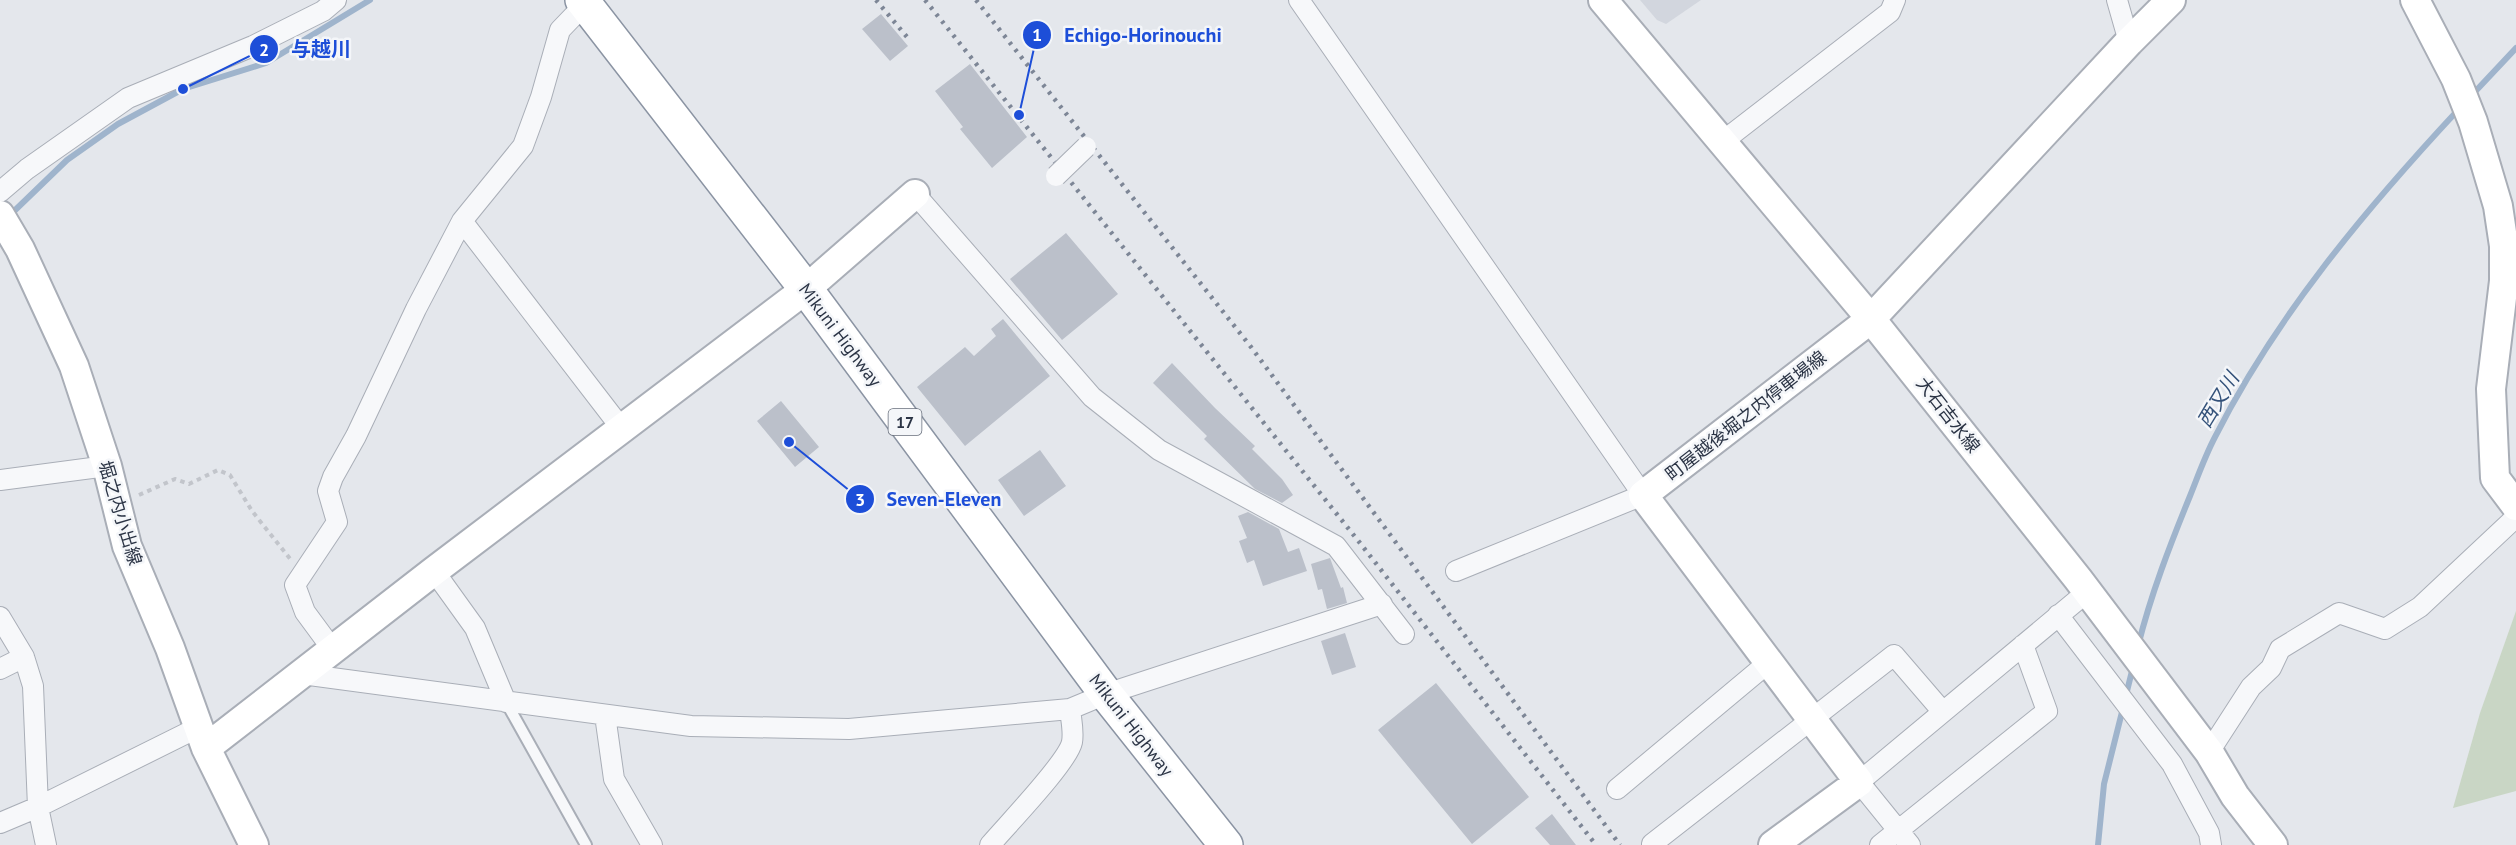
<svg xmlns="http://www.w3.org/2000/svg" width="2516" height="845" font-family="'PT Sans','Noto Sans JP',sans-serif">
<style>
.built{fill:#d2d6de}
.green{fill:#c9d6c5}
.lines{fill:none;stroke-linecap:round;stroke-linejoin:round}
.stream{stroke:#9fb4cc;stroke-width:6}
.building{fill:#bbc0ca}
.lane-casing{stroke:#a9aeb7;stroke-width:14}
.street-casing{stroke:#a9aeb7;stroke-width:22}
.secondary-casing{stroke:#a9aeb7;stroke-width:32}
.highway-casing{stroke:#8b94a3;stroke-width:36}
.path{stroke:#c2c5cb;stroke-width:4;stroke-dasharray:4.5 4.5;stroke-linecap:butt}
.lane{stroke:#f7f8fa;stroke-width:10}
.street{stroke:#f7f8fa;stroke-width:20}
.secondary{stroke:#fff;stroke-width:28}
.highway{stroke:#fff;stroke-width:33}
.rail{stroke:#7d8696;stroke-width:4.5;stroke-dasharray:3 6;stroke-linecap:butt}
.street-bridge-casing{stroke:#a9aeb7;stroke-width:22;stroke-linecap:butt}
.street-bridge{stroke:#f7f8fa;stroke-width:20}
.labels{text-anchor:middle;stroke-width:5;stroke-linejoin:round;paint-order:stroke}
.shield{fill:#f4f6f9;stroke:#676e7b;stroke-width:1.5}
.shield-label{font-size:16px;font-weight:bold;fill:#2b3445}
.street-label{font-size:18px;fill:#2b3445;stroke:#f4f6f9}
.water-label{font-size:20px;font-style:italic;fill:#34527a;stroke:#f4f6f9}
.leader{fill:none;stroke:#1d4ed8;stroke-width:2}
.callout-dot{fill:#1d4ed8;stroke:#f4f6f9;stroke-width:2}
.mark-label{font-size:18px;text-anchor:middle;font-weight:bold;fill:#fff}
.callout-label{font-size:20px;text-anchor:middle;font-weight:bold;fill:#1d4ed8;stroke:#f4f6f9;stroke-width:5;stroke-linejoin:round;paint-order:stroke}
</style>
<rect width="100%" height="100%" fill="#e4e7ec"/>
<!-- built -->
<path class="built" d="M1640,0H1701L1666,24L1657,20Z"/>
<!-- green -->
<path class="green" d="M2516,611V791L2453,808L2480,713Z"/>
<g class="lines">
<!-- stream -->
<path class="stream" d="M2471,96L2516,48
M9,216L67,160L118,124L183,89L266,63L370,0
M2138,646C2151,594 2170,545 2190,496C2198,476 2205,456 2215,437C2276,316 2366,209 2458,110
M2126,695L2133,667
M2098,845L2104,784L2123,708"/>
</g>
<!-- building -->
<path class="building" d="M881,14L908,46L890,61L862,29Z
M970,64L1027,137L992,168L960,129L963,127L935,91Z
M1066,233L1118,294L1062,340L1010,279Z
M1003,319L1050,376L965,446L917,387L965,347L974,356L996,336L991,329Z
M1172,363L1215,408L1255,446L1252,449L1282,479L1293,495L1282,503L1255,489L1204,439L1207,436L1153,383Z
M781,401L819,447L795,467L757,421Z
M1040,450L1066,486L1024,516L998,480Z
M1248,512L1279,529L1288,552L1299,548L1307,571L1263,586L1254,560L1247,563L1239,541L1247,538L1238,516Z
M1330,558L1341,588L1343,587L1347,603L1327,609L1322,589L1318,590L1311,564Z
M1345,633L1356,667L1332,675L1321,641Z
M1436,683L1529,797L1472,844L1378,730Z
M1552,814L1576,845H1550L1535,828Z"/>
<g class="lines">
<defs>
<path id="lane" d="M506,702L586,845"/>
<path id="street" d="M1299,0L1643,495L1456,571
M2117,0L2129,42
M1722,142L1890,12L1895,0
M0,192L27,169L128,98L253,46L323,11L336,0
M915,194L1092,397L1159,450L1336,546L1404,634
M462,221L622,429
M0,480L107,466
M434,571L475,628L506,702
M2058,615L2172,764L2209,833L2211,845
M0,617L24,657L33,686L38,807L46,845
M333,650L305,612L295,585L337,522L328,491L333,477L356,436L416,309L462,221L523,146L541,97L560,30L585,4
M0,669L24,657
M302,674L691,726L849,729L1070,709L1106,694L1382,604
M605,715L614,779L652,845
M2209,752L2251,687L2271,668L2280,649L2339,613L2385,629L2420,607L2516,517
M1617,789L1769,662
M0,823L38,807L199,727
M1652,844L1894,655L1943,712
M990,845C1006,826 1068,762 1072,742C1074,731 1071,720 1070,709
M1880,845L2047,711L2023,645
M1910,845L1859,782L2087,592"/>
<path id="secondary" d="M1603,0L1871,319L2078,579L2209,752L2235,796L2273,845
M2415,0L2456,79L2473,122L2498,206L2504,246V281L2491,389L2495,478L2516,506
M0,215L20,249L74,366L107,466L127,546L170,648L206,748L254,845
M206,748L434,571L806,289L915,194
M1773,845L1859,782L1643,495L1871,319L2129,42L2171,0"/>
<path id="highway" d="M582,0L806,289L1106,694L1226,845"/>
</defs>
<!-- lane casing -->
<use href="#lane" class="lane-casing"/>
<!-- street casing -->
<use href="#street" class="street-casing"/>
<!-- secondary casing -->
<use href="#secondary" class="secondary-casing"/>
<!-- highway casing -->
<use href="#highway" class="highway-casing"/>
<!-- path -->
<path class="path" d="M139,495L175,479L189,484L218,470L230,475L252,511L291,560"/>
<!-- lane -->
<use href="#lane" class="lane"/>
<!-- street -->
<use href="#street" class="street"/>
<!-- secondary -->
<use href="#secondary" class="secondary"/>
<!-- highway -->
<use href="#highway" class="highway"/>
<!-- rail -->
<path class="rail" d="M876,0L907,37
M925,0L1360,543L1596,845
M976,0L1251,347L1620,845"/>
<defs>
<path id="street-bridge" d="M1056,176L1086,147"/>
</defs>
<!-- street-bridge casing -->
<use href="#street-bridge" class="street-bridge-casing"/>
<!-- street-bridge -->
<use href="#street-bridge" class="street-bridge"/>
</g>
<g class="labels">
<!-- shield labels -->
<rect class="shield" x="888.5" y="409" width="33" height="26" rx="4.5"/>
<g class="shield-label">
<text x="905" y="428">17</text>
</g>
<!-- street labels -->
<g class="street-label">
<text transform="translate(840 335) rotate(53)" y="6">Mikuni Highway</text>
<text transform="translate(1948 415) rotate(52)" y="6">大石吉水線</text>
<text transform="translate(1746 416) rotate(-38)" y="6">町屋越後堀之内停車場線</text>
<text transform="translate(120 513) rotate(73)" y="6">堀之内小出線</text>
<text transform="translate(1131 725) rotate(52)" y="6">Mikuni Highway</text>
</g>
<!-- water labels -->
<g class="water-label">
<text transform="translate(2218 400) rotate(-59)" y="7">西又川</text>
</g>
</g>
<!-- callouts -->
<path class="leader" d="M1019 115L1037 35M183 89L264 49M789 442L860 499"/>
<g class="callout-dot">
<circle cx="1019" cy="115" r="6"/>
<circle cx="183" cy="89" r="6"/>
<circle cx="789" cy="442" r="6"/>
<circle cx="1037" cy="35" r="15"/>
<circle cx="264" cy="49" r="15"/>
<circle cx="860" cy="499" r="15"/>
</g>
<g class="mark-label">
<text x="1037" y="41">1</text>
<text x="264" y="56">2</text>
<text x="860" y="506">3</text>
</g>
<g class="callout-label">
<text x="1143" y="42">Echigo-Horinouchi</text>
<text x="321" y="56">与越川</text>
<text x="944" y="506">Seven-Eleven</text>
</g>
</svg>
